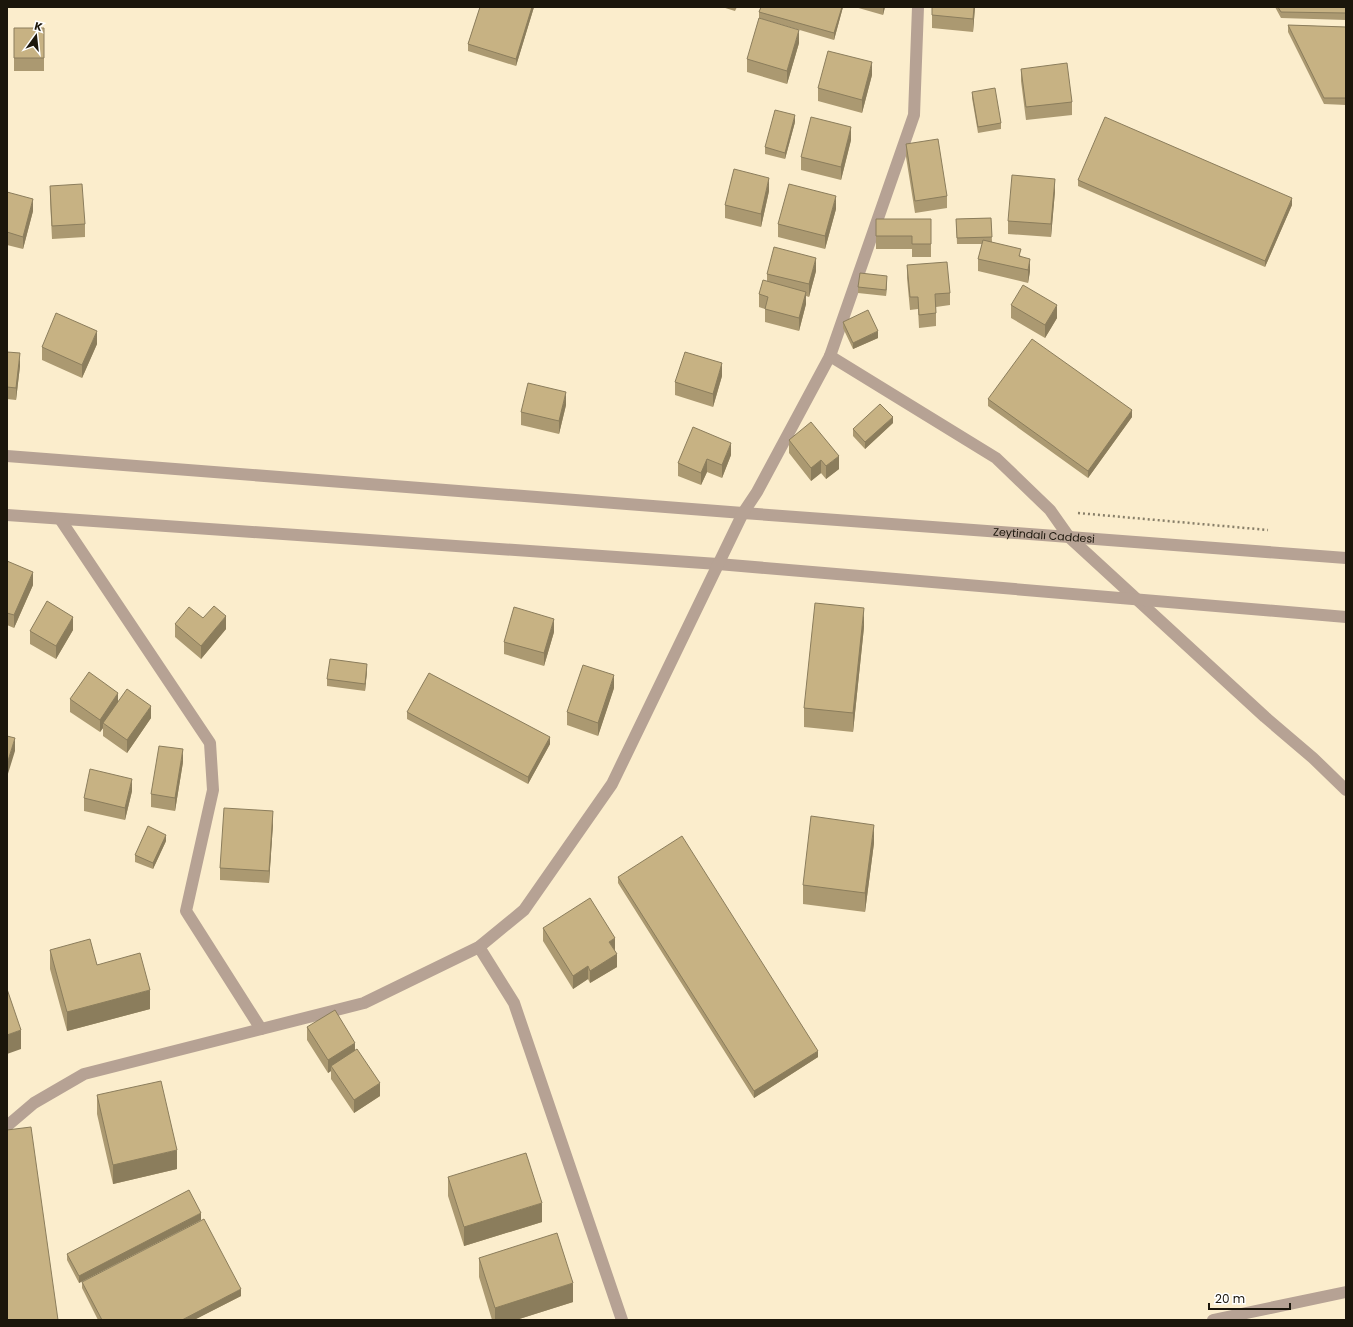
<svg xmlns="http://www.w3.org/2000/svg" width="1353" height="1327" font-family="Poppins,sans-serif">
<style>
.lines{fill:none;stroke-linecap:round;stroke-linejoin:round}
.path{stroke:#887f69;stroke-width:2.5;stroke-dasharray:2 3;stroke-linecap:butt}
.minor{stroke:#b6a294;stroke-width:12}
.wall{fill:#ab9971}
.shaded-wall{fill:#8b7d5c}
.building{fill:#c7b283;stroke:#8b7d5c}
.labels{text-anchor:middle;stroke-width:4;stroke-linejoin:round;paint-order:stroke}
.street-label{font-size:11px;fill:#1b160b;stroke:#fff}
</style>
<rect width="100%" height="100%" fill="#fbedcc"/>
<g class="lines">
<!-- path -->
<path class="path" d="M1078,513L1268,530"/>
<!-- minor -->
<g class="minor">
<path d="M830,356L996,458L1050,510L1069,537L1265,717L1313,758L1346,790"/>
<path id="s1" d="M7,456L743,513L1069,537L1346,558"/>
<path d="M7,515L718,564L1346,617"/>
<path d="M60,519L210,743L213,790L186,911L261,1029"/>
<path d="M479,947L514,1003L622,1320"/>
<path d="M7,1126L34,1103L84,1074L364,1003L479,947L524,910L612,784L743,513L757,492L830,356L914,115L918,7"/>
<path d="M1213,1320L1346,1292"/>
</g>
</g>
<!-- wall -->
<path class="wall" d="M480,7H534L516,66L468,51V44Z
M722,7H737L735,11Z
M761,7H843L834,40L759,18V12Z
M855,7H885L883,15Z
M932,7H975L973,32L932,28Z
M1275,7H1346V20L1281,18Z
M1288,25L1346,27V105L1324,104L1288,32Z
M14,28H44V71H14Z
M799,43L787,84L747,72V59Z
M1021,69L1072,102V115L1026,120L1021,81Z
M872,75L862,113L818,101V88Z
M972,92L1001,123V129L978,133L972,98Z
M795,122L785,159L765,154V147Z
M851,140L841,180L801,170V157Z
M906,144L947,196V208L915,213L906,157Z
M1078,180L1292,205L1265,267L1078,186Z
M50,186L85,224V237L52,239L50,199Z
M769,191L761,227L725,218V205Z
M1055,191L1051,237L1008,234V221Z
M7,192L33,211L23,249L7,245Z
M836,209L825,249L778,237V224Z
M991,218L992,242L1021,256L1030,271L1028,283L978,271V259L982,244H957L956,219Z
M876,219H931V257H912V249H876Z
M907,265L950,293V305L936,307V326L919,328L918,309L910,310L907,278Z
M816,271L809,297L806,296V304L799,331L765,322V309L759,307V294L767,281V274Z
M887,282L886,296L858,293V287Z
M1011,305L1057,318L1045,338L1011,318Z
M843,322L878,338L853,349L843,328Z
M97,344L82,378L42,360V347Z
M7,352L20,366L16,400L7,399Z
M722,376L713,407L675,395V382Z
M988,399L1132,417L1088,478L988,406Z
M566,405L559,434L521,425V412Z
M893,423L865,449L853,436V429Z
M789,440L839,469L826,479L821,473L811,481L789,453Z
M731,455L722,478L707,472L701,485L678,476V463Z
M7,561L33,585L14,628L7,625Z
M203,618L226,629L201,659L175,637V624Z
M864,627L853,732L804,727V708Z
M73,630L56,659L30,644V631Z
M554,632L544,666L504,654V642Z
M367,671L365,691L327,686V679Z
M614,688L598,736L567,725V712Z
M70,699L118,701L151,718L127,753L103,736V728L100,732L70,712Z
M407,712L550,744L528,784L407,719Z
M183,762L175,811L151,807V794Z
M132,791L125,820L84,811V798Z
M273,824L269,883L220,880V868Z
M166,841L153,869L135,862V855Z
M874,843L865,912L803,904V885Z
M618,877L818,1057L754,1098L618,883Z
M543,928L615,951L617,967L590,983L588,979L573,989L543,941Z
M50,950L97,965L150,1009L67,1031L50,969Z
M307,1027L355,1051L380,1096L354,1113L331,1079V1071L328,1073L307,1040Z
M97,1095L177,1169L113,1184L97,1114Z
M448,1177L542,1222L464,1246L448,1196Z
M201,1220L79,1283L67,1260V1254Z
M479,1258L573,1302L516,1320H492L479,1277Z
M82,1282L241,1296L194,1320H98L82,1288Z"/>
<!-- shaded-wall -->
<path class="shaded-wall" d="M532,7H534L516,66V59Z
M842,7H843L834,40V33Z
M883,7H885L883,15Z
M974,7H975L973,32V19Z
M799,30V43L787,84V71Z
M872,62V75L862,113V100Z
M795,115V122L785,159V153Z
M851,127V140L841,180V167Z
M769,178V191L761,227V214Z
M1055,179V191L1051,237V224Z
M836,196V209L825,249V236Z
M1292,198V205L1265,267V261Z
M33,199V211L23,249V237Z
M816,258V271L809,297V284Z
M1030,259V271L1028,283V270Z
M887,276V282L886,296V290Z
M806,292V304L799,331V318Z
M1057,305V318L1045,338V325Z
M97,331V344L82,378V365Z
M878,331V338L853,349V343Z
M20,353V366L16,400V388Z
M722,363V376L713,407V394Z
M566,392V405L559,434V421Z
M1132,410V417L1088,478V471Z
M893,417V423L865,449V442Z
M731,443V455L722,478V465Z
M839,456V469L826,479V466Z
M707,459V472L701,485V473Z
M821,460V473L811,481V468Z
M33,572V585L14,628V615Z
M864,608V627L853,732V713Z
M226,616V629L201,659V646Z
M73,617V630L56,659V646Z
M554,619V632L544,666V653Z
M367,664V671L365,691V684Z
M614,675V688L598,736V723Z
M118,693V705L103,723V728L100,732V720Z
M151,706V718L127,753V740Z
M550,737V744L528,784V777Z
M15,738V751L7,777V764Z
M183,749V762L175,811V798Z
M132,779V791L125,820V808Z
M273,811V824L269,883V871Z
M874,825V843L865,912V893Z
M166,835V841L153,869V863Z
M615,938V951L609,942Z
M617,954V967L590,983V971Z
M588,966V979L573,989V976Z
M150,990V1009L67,1031V1012Z
M21,1030V1049L7,1054V1035Z
M355,1043V1056L331,1066V1071L328,1073V1060Z
M818,1051V1057L754,1098V1091Z
M380,1083V1096L354,1113V1100Z
M177,1150V1169L113,1184V1165Z
M542,1203V1222L464,1246V1227Z
M201,1213V1220L79,1283V1276Z
M573,1283V1302L516,1320H495V1308Z
M241,1289V1296L194,1320H182Z"/>
<!-- building -->
<path class="building" d="M480,7H532L516,59L468,44Z
M761,7H842L834,33L759,12Z
M932,7H974L973,19L932,15Z
M1278,7H1346V13L1281,12Z
M759,18L799,30L787,71L747,59Z
M1288,25L1346,27V98H1324Z
M14,28H44V58H14Z
M828,51L872,62L862,100L818,88Z
M1067,63L1072,102L1026,107L1021,69Z
M995,88L1001,123L978,127L972,92Z
M775,110L795,115L785,153L765,147Z
M811,117L851,127L841,167L801,157Z
M1105,117L1292,198L1265,261L1078,180Z
M938,139L947,196L915,201L906,144Z
M734,169L769,178L761,214L725,205Z
M1012,175L1055,179L1051,224L1008,221Z
M82,184L85,224L52,226L50,186Z
M789,184L836,196L825,236L778,224Z
M7,192L33,199L23,237L7,232Z
M991,218L992,237L957,238L956,219Z
M876,219H931V244H912V236H876Z
M983,240L1021,249L1019,256L1030,259L1028,270L978,259Z
M774,247L816,258L809,284L767,274Z
M947,262L950,293L935,294L936,313L919,315L918,297H910L907,265Z
M860,273L887,276L886,290L858,287Z
M763,280L806,292L799,318L765,309L768,297L759,294Z
M1023,285L1057,305L1045,325L1011,305Z
M868,310L878,331L853,343L843,322Z
M56,313L97,331L82,365L42,347Z
M1032,339L1132,410L1088,471L988,399Z
M7,352L20,353L16,388L7,387Z
M685,352L722,363L713,394L675,382Z
M528,383L566,392L559,421L521,412Z
M880,404L893,417L865,442L853,429Z
M811,422L839,456L826,466L821,460L811,468L789,440Z
M693,427L731,443L722,465L707,459L701,473L678,463Z
M7,561L33,572L14,615L7,613Z
M47,601L73,617L56,646L30,631Z
M815,603L864,608L853,713L804,708Z
M214,606L226,616L201,646L175,624L189,607L203,618Z
M514,607L554,619L544,653L504,642Z
M330,659L367,664L365,684L327,679Z
M583,665L614,675L598,723L567,712Z
M89,672L118,693L100,720L70,699Z
M429,673L550,737L528,777L407,712Z
M127,689L151,706L127,740L103,723Z
M7,736L15,738L7,764Z
M159,746L183,749L175,798L151,794Z
M90,769L132,779L125,808L84,798Z
M224,808L273,811L269,871L220,868Z
M811,816L874,825L865,893L803,885Z
M148,826L166,835L153,863L135,855Z
M682,836L818,1051L754,1091L618,877Z
M590,898L615,938L609,942L617,954L590,971L588,966L573,976L543,928Z
M90,939L97,965L140,953L150,990L67,1012L50,950Z
M7,989L21,1030L7,1035Z
M335,1010L355,1043L328,1060L307,1027Z
M357,1049L380,1083L354,1100L331,1066Z
M161,1081L177,1150L113,1165L97,1095Z
M31,1127L58,1320H7V1130Z
M526,1153L542,1203L464,1227L448,1177Z
M189,1190L201,1213L79,1276L67,1254Z
M204,1219L241,1289L182,1320H102L82,1282Z
M557,1233L573,1283L495,1308L479,1258Z"/>
<g class="labels">
<!-- street labels -->
<g class="street-label">
<text dy="4" stroke="none"><textPath href="#s1" startOffset="1040">Zeytindalı Caddesi</textPath></text>
</g>
</g>
<!-- border -->
<rect width="1353" height="1327" fill="none" stroke="#1b160b" stroke-width="16"/>
<!-- north arrow -->
<g transform="translate(36 36) rotate(15)" stroke="#ffffff" stroke-width="3" paint-order="stroke">
<path d="M0-3L7 15L0 10L-7 15Z" fill="#1b160b"/>
<text y="-6" font-size="11" font-weight="bold" text-anchor="middle" fill="#1b160b">K</text>
</g>
<!-- scale -->
<path d="M1209 1303v6h81v-6" fill="none" stroke="#1b160b" stroke-width="2"/>
<text x="1215" y="1303" font-size="12" fill="#1b160b" stroke="#ffffff" stroke-width="3" paint-order="stroke">20 m</text>
</svg>
